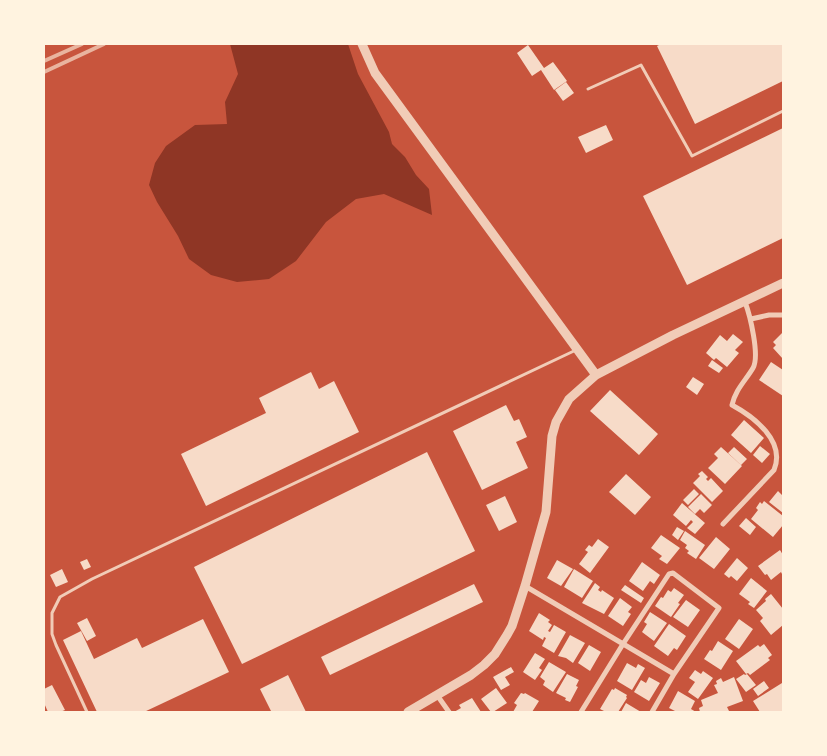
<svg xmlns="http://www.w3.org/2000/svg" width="827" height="756" font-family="'Titillium Web',sans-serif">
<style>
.water{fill:#8f3625}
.building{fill:#f7dbc8}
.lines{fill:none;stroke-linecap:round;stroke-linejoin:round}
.service{stroke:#f1ccb7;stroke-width:3}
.minor{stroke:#f1ccb7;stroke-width:5}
.tertiary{stroke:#f1ccb7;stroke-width:9}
.rail{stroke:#e9b49f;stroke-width:4}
</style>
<rect width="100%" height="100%" fill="#c8553d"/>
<!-- water -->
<path class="water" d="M230,44H348L358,74L389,132L392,144L405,157L416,175L429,189L432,215L384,194L356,199L326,222L296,261L269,279L237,282L211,275L189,259L178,236L157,202L149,185L155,163L166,146L195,125L227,124L225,102L238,74Z"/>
<!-- building -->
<path class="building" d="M661,44H783V81L695,124L657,46Z
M528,45L544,68L553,62L567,81L554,90L541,70L532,76L517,53Z
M566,82L574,93L563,101L555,90Z
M606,125L613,140L586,153L578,137Z
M783,128V238L687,285L643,196Z
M783,332V359L773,348L776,345L773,342Z
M733,334L743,342L735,350L739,353L727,367L716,358L714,360L706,353L720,335L727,341Z
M712,360L723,368L719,373L708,366Z
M771,362L783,370V396L759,380Z
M311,372L319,389L334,381L359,432L206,506L181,454L266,413L259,398Z
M693,377L704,384L697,395L686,387Z
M610,390L658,434L639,455L590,411Z
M506,405L514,421L519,419L527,437L516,442L528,468L482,490L453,431Z
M744,420L764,438L751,453L731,435Z
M760,446L770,454L762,463L753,455Z
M721,447L742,466L725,484L708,468L718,458L714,454Z
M734,447L747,459L741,465L728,453Z
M427,452L475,551L242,664L194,567Z
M702,471L708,477L706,479L708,481L711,478L723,491L712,502L693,483L700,476L698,474Z
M626,474L651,497L635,515L609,492Z
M694,489L699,494L688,505L683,500Z
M778,491L783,496V513L769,502Z
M701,494L712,505L704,513L700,509L695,514L688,507Z
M505,496L517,522L499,531L486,505Z
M764,501L783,516V525L773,537L751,519L758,510L756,508L760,502L762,504Z
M682,503L705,523L695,534L687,528L693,522L691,520L686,526L673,515Z
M746,518L756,527L750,535L739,526Z
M677,527L684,531L678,540L672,535Z
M685,531L705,545L696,559L687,553L689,551L685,548L687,545L680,540Z
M661,535L680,548L667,564L659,559L662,556L651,548Z
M716,537L730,549L714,569L699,558Z
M598,539L609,547L590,573L579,564L588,552L585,550L589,545L592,547Z
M780,550L783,555V576L781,572L771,580L767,574L765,575L758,566Z
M737,558L748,568L737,581L731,576L729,578L724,574Z
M87,559L91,567L84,570L80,562Z
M557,560L573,569L561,586L547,578Z
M642,562L660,575L654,584L650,581L643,591L629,581Z
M62,569L68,582L56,587L50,575Z
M574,569L593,581L582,598L564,587Z
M751,578L767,591L754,608L748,604L750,602L739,594Z
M595,583L600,587L598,590L601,592L602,590L614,598L604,614L582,603Z
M474,584L483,602L330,675L321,657Z
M625,585L644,598L641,603L621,590Z
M674,588L684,595L678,603L680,604L671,617L655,606L661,597L663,598L668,590L671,592Z
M771,594L783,609V625L771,635L760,621L763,618L756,610L766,601L765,599Z
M620,598L632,607L628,612L631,614L623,626L608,616Z
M686,600L700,610L688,627L673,617Z
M650,612L667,623L654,641L642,632L647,624L644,622Z
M539,613L550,620L548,622L552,625L548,631L550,632L554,625L566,632L554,653L542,646L546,638L544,637L543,640L529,631Z
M87,618L96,636L87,641L77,623Z
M203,619L229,672L144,712H97L63,640L81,631L94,659L137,638L142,648Z
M739,619L753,629L739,649L725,639Z
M669,624L686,636L677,650L674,648L668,656L654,646Z
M570,635L585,643L573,663L566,658L558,656Z
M718,641L733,651L721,670L704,659L710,650L712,651Z
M764,644L772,655L768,658L770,660L750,675L748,673L746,674L736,661L758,645L760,647Z
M589,645L601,652L590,671L578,663Z
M535,653L545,659L539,668L542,670L535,680L523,672Z
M549,662L566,672L553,692L543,685L545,681L540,677Z
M627,663L636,668L638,664L645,668L632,690L617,681Z
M511,667L514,672L505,677L510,685L501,690L493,677Z
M695,670L701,674L703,671L713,678L698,699L688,692L695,682L689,678Z
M567,674L579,680L576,686L578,687L570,702L565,700L566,698L556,693Z
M744,674L745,675L747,674L756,685L746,692L736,679Z
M288,675L306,712H268L271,711L260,689Z
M649,677L660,683L649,701L634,692L641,680L646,683Z
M734,677L743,701L727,707L729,711L726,712H700L699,708L703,706L701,700L718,693L714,685L717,684L716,681L721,678L723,682Z
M764,681L769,688L758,696L753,689Z
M782,683L783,712H760L753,701Z
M52,685L65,710L60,712H48L44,703V689Z
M496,688L507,703L493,712H491L481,699Z
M615,688L627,695L626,697L627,698L618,712H606L600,709L612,689L614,690Z
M678,691L695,701L691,709L696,712H677L669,708Z
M521,693L524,694L525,693L539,701L532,712H513L517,705L514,703Z
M472,698L481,712H454L461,708L459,705Z
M626,703L641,712H621Z"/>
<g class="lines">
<!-- service -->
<path class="service" d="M588,89L641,65L692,156L783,111
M87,712L56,645L52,634V613L60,597L92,579L576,350"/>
<!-- minor -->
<path class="minor" d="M751,319L769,315H783
M723,524L774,470C786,441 754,417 732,405C735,390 746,380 753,368C760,356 750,315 745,302
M525,586L674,674
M437,695L449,712
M581,712L623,644L669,574L673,573L719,608L674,674L652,712"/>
<!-- tertiary -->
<path class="tertiary" d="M362,44L375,73L596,375
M408,712L471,675L484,665L495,654L507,635L512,626L525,586L546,512L552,436L556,422L569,399L596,375L673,335L783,283"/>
<!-- rail -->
<path class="rail" d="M44,61L82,44
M44,72L104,44"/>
</g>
<!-- border -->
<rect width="827" height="756" fill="none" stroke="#fff3e0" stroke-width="90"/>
</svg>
